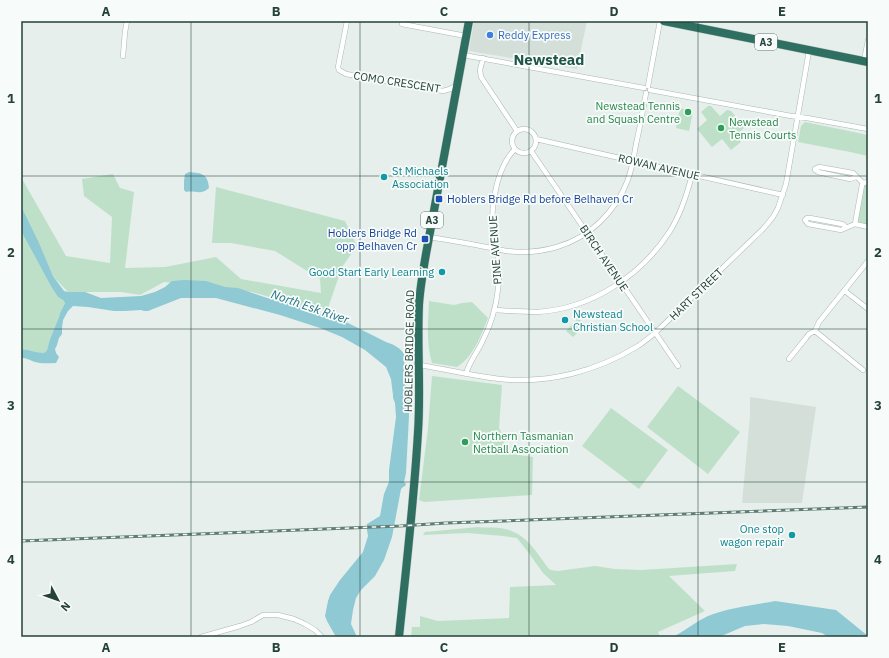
<svg xmlns="http://www.w3.org/2000/svg" width="889" height="658" font-family="'IBM Plex Sans',sans-serif">
<style>
.built{fill:#d4dfda}
.green{fill:#bfe0c8}
.water{fill:#8ec9d4}
.lines{fill:none;stroke-linecap:round;stroke-linejoin:round}
.street-casing{stroke:#a8b8b2;stroke-width:5.5}
.highway-casing{stroke:#c2cac8;stroke-width:9}
.street{stroke:#fff;stroke-width:4.5}
.highway{stroke:#2f6f62;stroke-width:8}
.rail-casing{stroke:#5f7d75;stroke-width:3}
.rail{stroke:#f7fbf9;stroke-width:1.5;stroke-dasharray:4.5;stroke-linecap:butt}
.grid{fill:none;stroke:#24423a;stroke-width:1;stroke-opacity:0.55}
.shop-dot{fill:#3f7fe0;stroke:#f7fbf9;stroke-width:1.5}
.leisure-dot{fill:#2e9e5b;stroke:#f7fbf9;stroke-width:1.5}
.culture-dot{fill:#0f9aa8;stroke:#f7fbf9;stroke-width:1.5}
.transit-dot{fill:#1a4fb4;stroke:#f7fbf9;stroke-width:1.5}
.labels{text-anchor:middle;stroke-width:3.5;stroke-linejoin:round;paint-order:stroke}
.shield{fill:#f7fbf9;stroke:#637a73;stroke-width:1}
.shield-label{font-size:10px;font-weight:bold;fill:#24423a}
.shop-label{font-size:11px;fill:#366cbe;stroke:#f7fbf9;text-anchor:start}
.street-label{font-size:11px;fill:#24423a;stroke:#f7fbf9}
.leisure-label{font-size:11px;fill:#27864d;stroke:#f7fbf9;text-anchor:start}
.culture-label{font-size:11px;fill:#0d838f;stroke:#f7fbf9;text-anchor:start}
.transit-label{font-size:11px;fill:#164399;stroke:#f7fbf9;text-anchor:start}
.water-label{font-size:12px;font-style:italic;fill:#1c6f80;stroke:#f7fbf9}
.district-label{font-size:15px;font-weight:bold;fill:#1f5548;stroke:#f7fbf9}
.neatline{fill:none;stroke:#24423a;stroke-width:1.5}
.grid-label{font-size:13px;text-anchor:middle;font-weight:bold;fill:#24423a}
</style>
<rect width="100%" height="100%" fill="#e6efeb"/>
<!-- built -->
<path class="built" d="M474,21H587L577,69L469,51Z
M750,397L816,407L802,503H742L750,416Z"/>
<!-- green -->
<path class="green" d="M708,106H711L720,116L727,110L731,111L745,127L736,135L741,142L731,150L722,139L712,147L697,129L707,120L701,112Z
M680,108L693,111L689,131L676,128Z
M805,122L868,135V156L850,152L798,142L801,126Z
M113,174L120,188L134,192L125,268L165,267L216,257L241,279L321,293L320,279L275,251L231,243H212L216,187L345,221L357,246L342,267L327,311L294,304L252,292L164,282L140,295L121,292H68L53,276L21,206V177L66,256L110,263L112,217L84,196L82,179Z
M867,184H868V226L858,223V221L864,187Z
M21,231L52,288L58,297L63,300L65,303L60,313L59,317L50,339L47,350L44,353L36,352L28,350L21,349Z
M429,301L454,305L462,303L472,302L488,318C481,336 473,357 457,367L432,363C426,343 428,321 429,301Z
M578,318L585,325L573,337L566,331Z
M432,376L502,385L499,428L504,438L505,453L533,457L532,495L424,502L419,500L428,428Z
M678,386L740,432L708,474L647,427Z
M611,408L668,450L639,489L582,446Z
M478,527C485,528 493,527 500,528C525,531 535,550 549,569L551,570L558,571L595,566L615,569L641,570L737,564L735,571L669,576L705,611L658,632L660,637H411L412,627H420V616L438,621L509,618L510,587L556,585L543,573L528,552L517,538L503,536L468,533L423,535L425,532Z"/>
<!-- water -->
<path class="water" d="M189,172C202,173 208,174 209,188C199,196 197,190 186,192L184,190V181L185,174Z
M21,206L39,243L53,276L64,291L68,292H85L101,298L141,296L155,292L165,287L172,281L184,280L206,281L225,287L238,288L267,298L288,302L324,315L342,320L386,342C395,345 401,348 406,357L404,364L406,392L409,409V416L406,473L404,482L406,484L405,486L403,487L401,489L392,537L384,560L375,576L361,590L356,598L353,610L351,624L357,637H336L327,621L325,616L328,601L330,595L340,580L363,552L368,536L367,530V524L380,516L384,494L389,482V470L396,417L395,403L393,398V395L391,379L386,367L365,350L342,337L320,328L280,315L216,298H181L148,311H144L141,310L125,311H114L88,307L73,306L68,311L63,320L62,328V334L59,338L57,345L55,349L56,353L59,357L56,363C49,363 41,364 35,362C29,360 27,358 21,358V349L28,350L36,352L44,353L47,350L50,339L59,317L60,313L65,303L63,300L58,297L52,288L21,231Z
M775,601L836,610L868,636V637H828L822,633L788,626L764,624L745,626L719,637H673C685,631 695,622 708,616C727,608 754,605 775,601Z"/>
<g class="lines">
<defs>
<path id="street" d="M347,21L338,67L339,70L346,74L443,91L450,89L457,85
M402,24L466,36
M463,55L644,88
M123,56L125,32L127,21
M483,58L480,70L481,77L517,131
M864,61L868,40
M648,86L660,21
M650,90L791,116L807,118L868,129
M512 141a12 12 0 1 1 24 0a12 12 0 1 1-24 0Z
M536,139L783,195
M531,151L678,366
M815,169L819,167L853,173L863,183
M815,169V170L818,172L850,179L856,177
M868,182L863,183L862,185L855,224L868,227
M846,228L844,225L842,224L810,218H807L805,220L808,224L841,230L855,224
M429,237C448,240 467,243 486,247C493,248 500,250 507,251C541,255 575,246 600,222C611,211 621,198 627,182C632,170 634,157 636,144C640,127 643,110 646,93
M845,291L868,309
M495,310C509,311 523,312 537,312C591,309 641,276 670,231C681,214 687,194 692,175
M815,331L863,370
M789,359L806,338L809,334L815,331L819,322L868,261
M419,365C446,369 473,376 500,379C549,384 597,371 638,346C644,342 650,337 655,333L763,229L773,217L778,208L786,184L809,51
M466,374C469,362 477,353 482,342C491,325 496,308 498,289C500,279 499,267 498,256C497,252 495,248 494,244C489,217 494,170 515,149
M201,637L240,626L251,622L263,615H278L294,619L305,624L315,630L322,637"/>
<path id="highway" d="M664,21L868,62
M399,637C406,569 414,501 418,432C421,390 417,347 419,305C420,288 423,271 426,254L469,21"/>
</defs>
<!-- street casing -->
<use href="#street" class="street-casing"/>
<!-- highway casing -->
<use href="#highway" class="highway-casing"/>
<!-- street -->
<use href="#street" class="street"/>
<!-- highway -->
<use href="#highway" class="highway"/>
<defs>
<path id="rail" d="M21,541L400,526L446,523L503,521L868,507"/>
</defs>
<!-- rail casing -->
<use href="#rail" class="rail-casing"/>
<!-- rail -->
<use href="#rail" class="rail"/>
</g>
<!-- grid -->
<path class="grid" d="M191,21V637M360,21V637M529,21V637M698,21V637M21,176H868M21,329H868M21,482H868"/>
<!-- markers -->
<circle class="shop-dot" cx="490" cy="35" r="4"/>
<g class="leisure-dot">
<circle cx="688" cy="112" r="4"/>
<circle cx="721" cy="128" r="4"/>
<circle cx="465" cy="442" r="4"/>
</g>
<g class="culture-dot">
<circle cx="384" cy="177" r="4"/>
<circle cx="442" cy="272" r="4"/>
<circle cx="565" cy="320" r="4"/>
<circle cx="792" cy="535" r="4"/>
</g>
<g class="transit-dot">
<rect x="435" y="195" width="8" height="8" rx="2"/>
<rect x="421" y="235" width="8" height="8" rx="2"/>
</g>
<g class="labels">
<!-- shield labels -->
<g class="shield">
<rect x="755" y="34" width="22" height="16" rx="3"/>
<rect x="421" y="212" width="22" height="16" rx="3"/>
</g>
<g class="shield-label">
<text x="766" y="46">A3</text>
<text x="432" y="224">A3</text>
</g>
<!-- shop labels -->
<g class="shop-label">
<text x="498" y="39">Reddy Express</text>
</g>
<!-- street labels -->
<g class="street-label">
<text transform="translate(397 82) rotate(9)" y="4">COMO CRESCENT</text>
<text transform="translate(659 167) rotate(13)" y="4">ROWAN AVENUE</text>
<text transform="translate(495 250) rotate(-94)" y="4">PINE AVENUE</text>
<text transform="translate(604 258) rotate(56)" y="4">BIRCH AVENUE</text>
<text transform="translate(696 294) rotate(-44)" y="4">HART STREET</text>
<text transform="translate(409 351) rotate(-89)" y="4">HOBLERS BRIDGE ROAD</text>
</g>
<!-- leisure labels -->
<g class="leisure-label">
<text x="680" y="110" text-anchor="end">Newstead Tennis<tspan x="680" dy="13">and Squash Centre</tspan></text>
<text x="729" y="126">Newstead<tspan x="729" dy="13">Tennis Courts</tspan></text>
<text x="473" y="440">Northern Tasmanian<tspan x="473" dy="13">Netball Association</tspan></text>
</g>
<!-- culture labels -->
<g class="culture-label">
<text x="392" y="175">St Michaels<tspan x="392" dy="13">Association</tspan></text>
<text x="434" y="276" text-anchor="end">Good Start Early Learning</text>
<text x="573" y="318">Newstead<tspan x="573" dy="13">Christian School</tspan></text>
<text x="784" y="533" text-anchor="end">One stop<tspan x="784" dy="13">wagon repair</tspan></text>
</g>
<!-- transit labels -->
<g class="transit-label">
<text x="447" y="203">Hoblers Bridge Rd before Belhaven Cr</text>
<text x="417" y="237" text-anchor="end">Hoblers Bridge Rd<tspan x="417" dy="13">opp Belhaven Cr</tspan></text>
</g>
<!-- water labels -->
<g class="water-label">
<text transform="translate(310 307) rotate(19)" y="4">North Esk River</text>
</g>
<!-- district labels -->
<g class="district-label">
<text x="549" y="65">Newstead</text>
</g>
</g>
<!-- border -->
<rect width="889" height="658" fill="none" stroke="#f7fbf9" stroke-width="44"/>
<!-- north arrow -->
<g transform="translate(58 600) rotate(131)" stroke="#f7fbf9" stroke-width="3" paint-order="stroke">
<path d="M0-3L7 15L0 10L-7 15Z" fill="#24423a"/>
<text y="-6" font-size="11" font-weight="bold" text-anchor="middle" fill="#24423a">N</text>
</g>
<rect x="22" y="22" width="845" height="614" class="neatline"/>
<g class="grid-label">
<text x="106" y="16">A</text>
<text x="276" y="16">B</text>
<text x="444" y="16">C</text>
<text x="614" y="16">D</text>
<text x="782" y="16">E</text>
<text x="11" y="103">1</text>
<text x="878" y="103">1</text>
<text x="11" y="257">2</text>
<text x="878" y="257">2</text>
<text x="11" y="410">3</text>
<text x="878" y="410">3</text>
<text x="11" y="564">4</text>
<text x="878" y="564">4</text>
<text x="106" y="652">A</text>
<text x="276" y="652">B</text>
<text x="444" y="652">C</text>
<text x="614" y="652">D</text>
<text x="782" y="652">E</text>
</g>
</svg>
